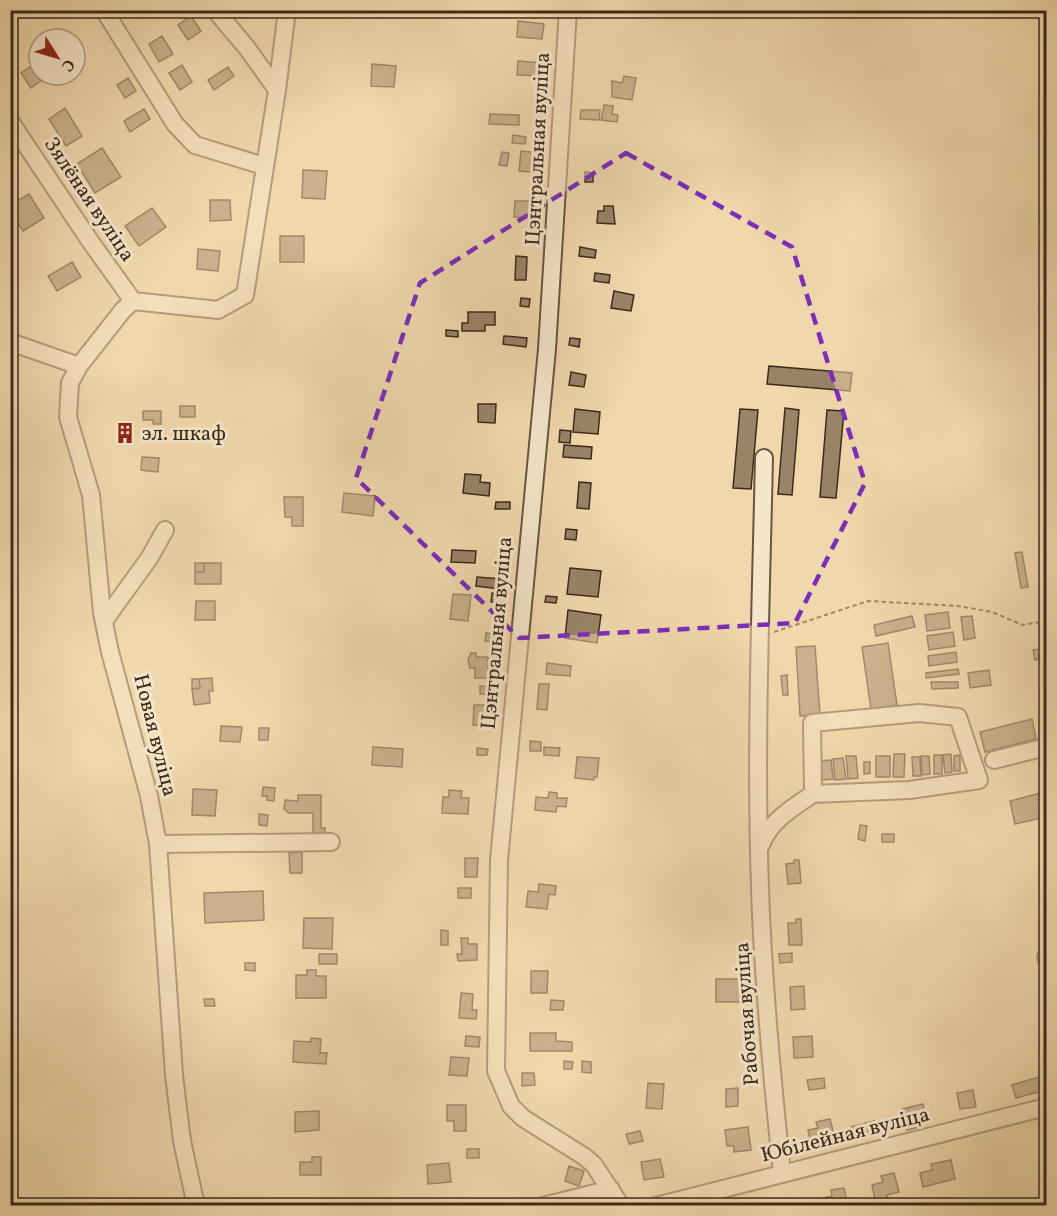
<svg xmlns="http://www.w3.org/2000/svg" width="1057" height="1216" font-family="Vollkorn,serif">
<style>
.building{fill:#998467;stroke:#3b2a1c;stroke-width:1.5}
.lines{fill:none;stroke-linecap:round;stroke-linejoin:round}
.minor-casing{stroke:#685640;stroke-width:20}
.path{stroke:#3b2a1c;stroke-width:2;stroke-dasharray:4.5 3;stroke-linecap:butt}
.minor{stroke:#f5e6ca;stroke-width:16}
.marked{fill:none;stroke:#7b2cbf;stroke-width:4.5;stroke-dasharray:12 8;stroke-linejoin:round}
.labels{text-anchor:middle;stroke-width:6;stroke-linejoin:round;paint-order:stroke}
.street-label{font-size:21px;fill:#3b2a1c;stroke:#f5e6ca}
.poi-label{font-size:21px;fill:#3b2a1c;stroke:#f5e6ca;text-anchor:start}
</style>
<rect width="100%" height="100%" fill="#f0d8ad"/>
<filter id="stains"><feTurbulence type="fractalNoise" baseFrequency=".00333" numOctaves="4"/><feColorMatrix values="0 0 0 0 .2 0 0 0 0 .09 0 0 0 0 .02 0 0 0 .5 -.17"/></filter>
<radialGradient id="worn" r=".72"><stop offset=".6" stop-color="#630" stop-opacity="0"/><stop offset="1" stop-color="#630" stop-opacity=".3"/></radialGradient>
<!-- building -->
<path class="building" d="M10,10H16L20,16L10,23Z
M191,16L201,31L188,40L178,25Z
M518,21L544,24L542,39L517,37Z
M162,36L173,54L159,62L149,44Z
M518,61L543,63L542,76L517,75Z
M36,63L39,75L46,77L31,88L21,73Z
M372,64L396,66L394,87L371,86Z
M182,65L192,82L180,90L169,73Z
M228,67L234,76L214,90L208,80Z
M624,76L636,78L632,100L612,97V81L622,83Z
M128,78L136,91L125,98L117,85Z
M604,105L613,106L612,114L618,115L617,122L601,120Z
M65,108L82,136L66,146L49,119Z
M144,109L150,119L130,132L124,121Z
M581,110H600L599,120L580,119Z
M490,114L519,115V125L489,124Z
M513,135L526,137L525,144L512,143Z
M102,148L121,177L95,193L77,164Z
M521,151L540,153L541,173L519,171Z
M502,152L509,153L507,166L499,165Z
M303,170L327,171L325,199L302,198Z
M585,172L593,173V182H585Z
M29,194L44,218L23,231L10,211V205Z
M210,200H230L231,220L210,221Z
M515,201H535L534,218L514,217Z
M604,206H613L615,224L597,223L598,211H604Z
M152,208L166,227L139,246L125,226Z
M280,236H304V262H280Z
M580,247L596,250L595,258L579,256Z
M198,249L220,251L218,271L197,269Z
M516,256L527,257L526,280H515Z
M72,262L81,277L57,291L48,276Z
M595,273L610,275L609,283L594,281Z
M614,291L634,295L631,311L611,308Z
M521,298L530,299L529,307L520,306Z
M468,312H495V325H485V331H462V323H468Z
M446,330L458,331V337L446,336Z
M504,336L527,338L526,347L503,344Z
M570,338L580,339L579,347L569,345Z
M769,366L852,373L850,391L767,384Z
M571,372L586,375L584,387L569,385Z
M478,404H496L495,423L478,422Z
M180,406H195V417H180Z
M785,408L799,410L792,495L778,494Z
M575,409L600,412L598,434L573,432Z
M740,409L758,410L751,489L733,488Z
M827,410L844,411L836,498L820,497Z
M143,411H161V424H153V420H143Z
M560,430L571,431L570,443L559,442Z
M564,445L592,447L591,459L563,457Z
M142,457L159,458L158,472L141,470Z
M465,474L481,475L480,482L490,483L489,496L463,493Z
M579,482L591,483L589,509L577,508Z
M344,493L375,496L373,516L342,512Z
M284,497H303V526H292V517H285Z
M496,502H510V509H495Z
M566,529L577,530L576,540L565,539Z
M452,550L476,551L475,563L451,562Z
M1022,552L1028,587L1021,588L1015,553Z
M195,563H204V572H195Z
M204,563H221V584H195V572H204Z
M570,568L601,571L598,597L567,594Z
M477,577L501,579L500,589L476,586Z
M492,593L498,594L497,603L491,602Z
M453,594L471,595L468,621L450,619Z
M546,596L557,597L556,603L545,602Z
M196,601H215V620H195Z
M568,610L601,615L597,643L565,638Z
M948,612L950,628L927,631L925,615Z
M912,616L915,627L876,636L874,625Z
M972,616L975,638L964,640L961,617Z
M953,632L955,646L929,650L927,636Z
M486,633L497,634L496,642L485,641Z
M888,643L897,705L871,709L862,647Z
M815,646L820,715L800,716L796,647Z
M1041,649L1042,658L1035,660L1033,650Z
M956,652L957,662L929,666L928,656Z
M471,653H476V657H488V678H475V668H470L468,660Z
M547,663L571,666L570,676L546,674Z
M958,669L959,674L926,678V673Z
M989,670L991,685L970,688L968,673Z
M787,675L788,695H783L781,676Z
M212,678L213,691H209L210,703L194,705L192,689L200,688L199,679Z
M192,679H199L200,688L192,689Z
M931,682H958V688L932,689Z
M539,684H549L547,710L537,709Z
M480,686L490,687V694H480Z
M474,705H487L486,726L473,725Z
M1032,719L1036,739L985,752L980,732Z
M221,726L242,727L240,742L220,741Z
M259,728H269L268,740H259Z
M530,741L541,742V751H530Z
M373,747L403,749L402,767L372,765Z
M544,747L560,748L559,756L544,755Z
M477,748L488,749L487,755H477Z
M894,754H905L904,777H893Z
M951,754L952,772L945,773L943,755Z
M934,755H942V774H934Z
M960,755V771H954V756Z
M846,756H856L858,778L848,779Z
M876,756H890V777H876Z
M921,756H929L930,774L922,775Z
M577,757L599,758L597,777H594V780L575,778Z
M912,757H920L921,776H913Z
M843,758L846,779L835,780L833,759Z
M831,760L833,779L822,780L820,761Z
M864,762H870V773L864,774Z
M263,787L275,788L274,801L267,800V796H262Z
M193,789L217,790L215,816L192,815Z
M449,790L462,791L461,798H469L468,814L442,813L443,797H449Z
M549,792L557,793V798H567L566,807L557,806L556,812L535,810L536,797L548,798Z
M1041,793L1046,817L1015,824L1010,801Z
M298,795H321V828H325V836L316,838L313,830V813H289L284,809L285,800L298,801Z
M259,814L268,815L267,826L259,825Z
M860,825L867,826L865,841L858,839Z
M882,834H894V842H882Z
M302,852V873H290L289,853Z
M465,858H478L477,877H465Z
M794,860H799L801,883L788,884L786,864L794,863Z
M539,884L556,886L555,895L549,894L547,909L526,907L528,891L538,892Z
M458,888H471V898H458Z
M263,891L264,920L205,923L204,893Z
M304,918H333L332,949L303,948Z
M796,919H801L802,945H789L788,923H796Z
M441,930L448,931V945H441Z
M461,938H468V944H477V960L458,961L457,954H462Z
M792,953V962L780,963L779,954Z
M319,954H337V964H319Z
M245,963H255V971L245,970Z
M307,970H316V976H326V998H296V975H307Z
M531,971H548L547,993H531Z
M716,979H741V1002H716Z
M804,986L805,1009L791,1010L790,987Z
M461,993L473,994L472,1010H477L476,1019L459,1018Z
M204,999H214L215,1006H205Z
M551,1000L564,1001L563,1010H550Z
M530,1033H556V1041L572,1042V1051H530Z
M466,1036L480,1037L479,1047L465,1046Z
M812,1036L813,1057L794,1058L793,1037Z
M311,1038L321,1039L320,1053H327L326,1064L293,1062L294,1041L311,1042Z
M451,1057L469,1058L467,1076L449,1075Z
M564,1061L573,1062L572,1069H564Z
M582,1061L591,1062V1073L582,1072Z
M522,1073H534L535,1085L522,1086Z
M1046,1075V1090L1016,1098L1012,1085Z
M824,1078L825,1088L809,1090L807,1080Z
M648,1083L664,1084L662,1109L646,1108Z
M738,1088V1106L726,1107V1089Z
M973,1090L976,1107L960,1109L957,1093Z
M923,1104L926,1119L915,1122L916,1128L907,1130L902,1109Z
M447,1105H466V1131H454V1121H447Z
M319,1111V1130L295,1132V1112Z
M830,1119L835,1139L828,1140L830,1145L812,1149L808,1130L818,1128L816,1122Z
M874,1121L877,1134L854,1140L851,1127Z
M748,1127L751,1150L734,1152V1146H727L725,1130Z
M640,1131L643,1141L629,1144L626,1134Z
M467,1149H479V1158H467Z
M312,1157H321V1175H300V1162H312Z
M660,1159L664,1177L644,1180L641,1162Z
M951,1160L955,1179L923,1187L920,1173L932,1170L931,1164Z
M449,1163L451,1182L428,1184L427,1165Z
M569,1166L584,1171L579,1186L565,1181Z
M894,1173L899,1192L887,1195L888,1201L876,1204L872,1185L883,1182L881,1176Z
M844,1188L848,1206H825L823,1198L832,1196L831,1190Z"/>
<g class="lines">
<defs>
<path id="minor" d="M104,10L175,124L195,145L264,166
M568,10L547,349L499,860L496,1071L511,1106L523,1118L585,1157L594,1165L621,1206
M277,90L287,10
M10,121L90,241L133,301
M133,301L123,310L79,366L70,383L68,417L91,495L102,613L110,652L149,796L158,844L174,1075L182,1141L196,1206
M133,301L218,310L245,295L277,90L247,48L215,10
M10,342L79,366
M764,458C761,601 755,745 760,888C763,984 772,1078 782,1173
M104,621L150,557L165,530
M994,760L1046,747
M158,844L331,842
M761,845C770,821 792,808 813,794L812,723L919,713L958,717L979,780L909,790L813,794
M1046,957V958
M543,1206L611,1189
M656,1206L1046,1107"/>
</defs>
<!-- minor casing -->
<use href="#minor" class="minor-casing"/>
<!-- path -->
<path class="path" d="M774,632L868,601L958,606L992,612L1023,625L1046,621"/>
<!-- minor -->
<use href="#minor" class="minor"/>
</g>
<!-- marked area -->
<path d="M0 0H1057V1216H0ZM626,153L792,247L865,483L795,623L519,638L356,478L420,283Z" fill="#f0d8ad" fill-opacity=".55" fill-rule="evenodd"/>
<path class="marked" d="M626,153L792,247L865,483L795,623L519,638L356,478L420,283Z"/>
<!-- icons -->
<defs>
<symbol id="building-bare" viewBox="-9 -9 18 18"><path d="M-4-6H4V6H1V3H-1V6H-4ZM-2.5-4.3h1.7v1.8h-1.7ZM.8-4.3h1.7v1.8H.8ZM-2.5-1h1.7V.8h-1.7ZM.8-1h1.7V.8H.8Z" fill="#8f2418" stroke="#f5e6ca" stroke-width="2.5" paint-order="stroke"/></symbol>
</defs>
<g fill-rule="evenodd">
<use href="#building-bare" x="110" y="418" width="30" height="30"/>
</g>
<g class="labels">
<!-- street labels -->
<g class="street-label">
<text transform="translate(537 149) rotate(-87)" y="7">Цэнтральная вуліца</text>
<text transform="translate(90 199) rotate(56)" y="7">Зялёная вуліца</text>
<text transform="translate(496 633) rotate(-85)" y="7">Цэнтральная вуліца</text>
<text transform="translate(156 735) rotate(76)" y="7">Новая вуліца</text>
<text transform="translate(746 1014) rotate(-94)" y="7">Рабочая вуліца</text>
<text transform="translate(845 1134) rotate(-14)" y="7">Юбілейная вуліца</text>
</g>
<!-- poi labels -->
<g class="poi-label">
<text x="142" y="440">эл. шкаф</text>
</g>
</g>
<!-- margin -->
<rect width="1057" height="1216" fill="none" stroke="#f0d8ad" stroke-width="36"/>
<rect x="12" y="12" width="1033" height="1192" fill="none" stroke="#3b2a1c" stroke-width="3"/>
<rect x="18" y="18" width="1021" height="1180" fill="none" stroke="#3b2a1c" stroke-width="1.5"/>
<!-- north arrow -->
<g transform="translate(57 57) rotate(127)"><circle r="28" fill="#f5e6ca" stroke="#ab9b84" stroke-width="1.5"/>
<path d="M0-4.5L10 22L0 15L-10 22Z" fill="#8f2418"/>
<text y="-9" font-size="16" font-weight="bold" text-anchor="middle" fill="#3b2a1c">С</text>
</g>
<rect width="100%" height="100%" filter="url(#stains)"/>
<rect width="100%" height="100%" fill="url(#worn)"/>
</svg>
